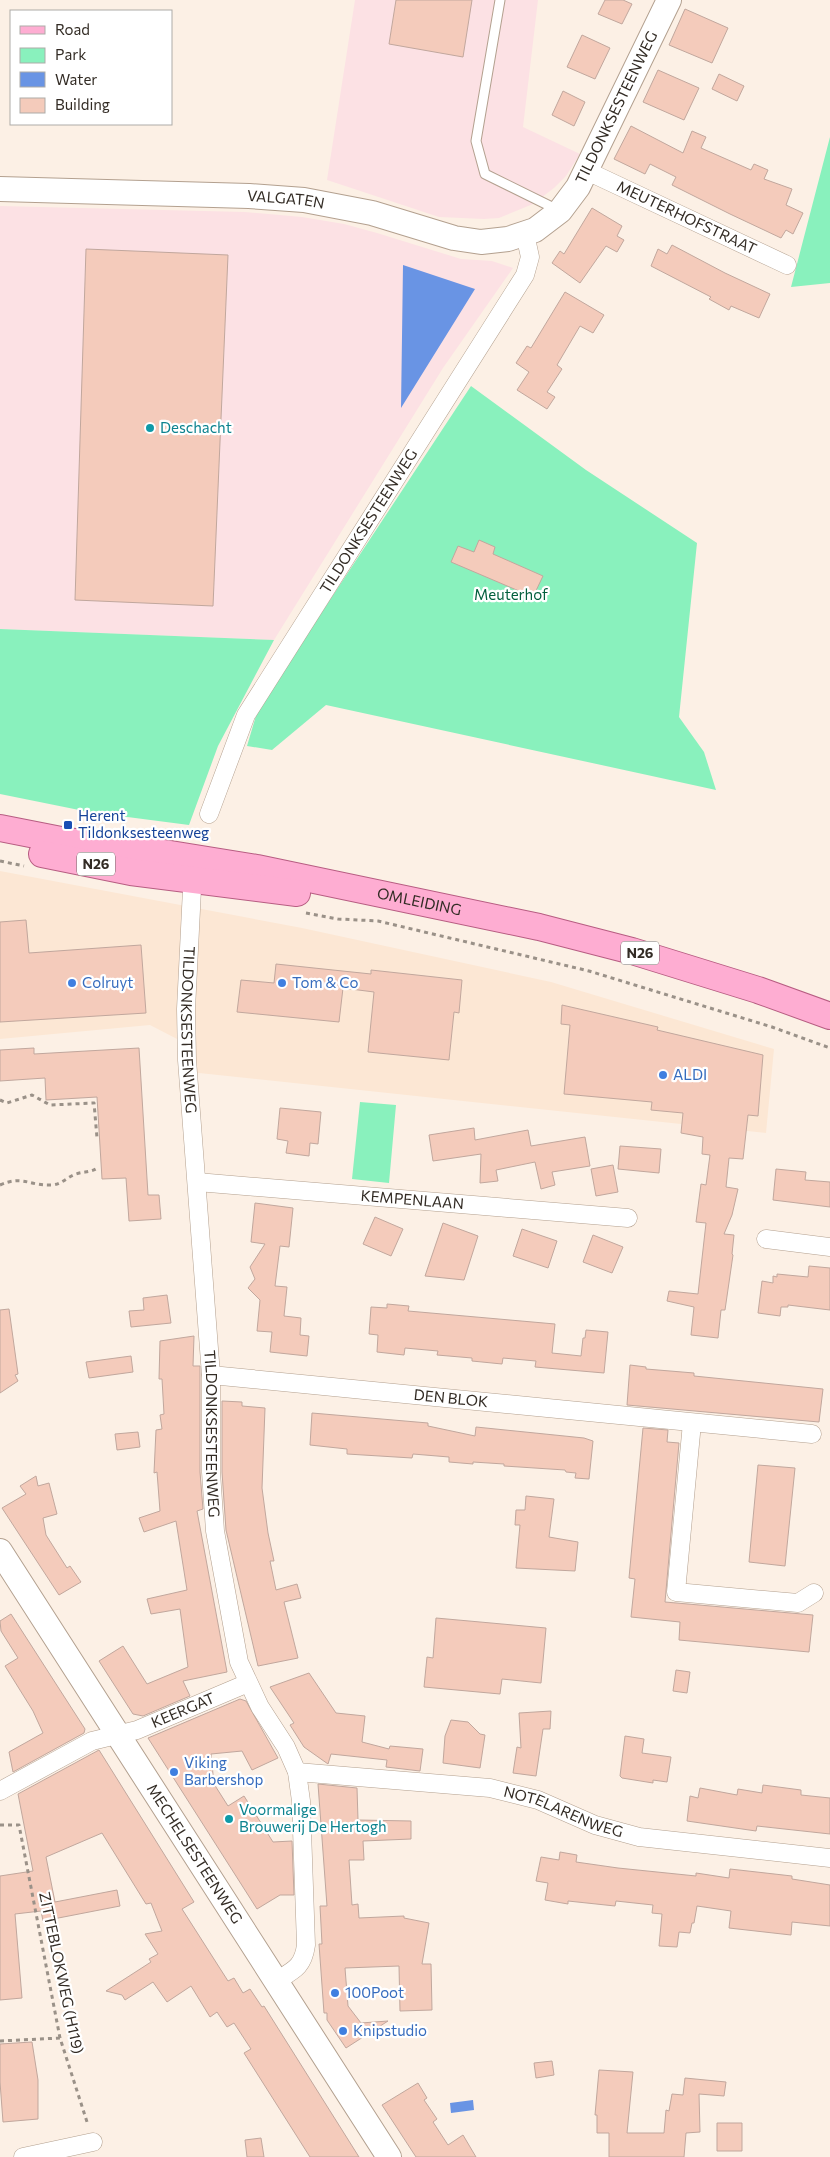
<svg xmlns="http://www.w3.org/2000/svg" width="830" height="2157" font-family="Commissioner,sans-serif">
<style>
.built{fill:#fce7d4}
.industrial{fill:#fce1e4}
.green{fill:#89f1bd}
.water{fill:#6994e4}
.building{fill:#f4cbbb;stroke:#c1a79d}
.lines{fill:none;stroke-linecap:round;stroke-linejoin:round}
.lane-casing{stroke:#b3a08f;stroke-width:11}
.street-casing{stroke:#b3a08f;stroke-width:19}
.secondary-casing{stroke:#b3a08f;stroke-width:26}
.primary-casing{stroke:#b75d82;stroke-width:28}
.path{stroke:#9a9188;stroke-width:3;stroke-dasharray:4 4;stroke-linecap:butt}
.lane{stroke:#fff;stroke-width:9}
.street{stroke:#fff;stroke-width:18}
.secondary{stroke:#fff;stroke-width:24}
.primary{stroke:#feadd2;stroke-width:26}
.culture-dot{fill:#0f9aa8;stroke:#fff;stroke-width:2}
.transit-dot{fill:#1a4fb4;stroke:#fff;stroke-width:2}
.shop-dot{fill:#3f7fe0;stroke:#fff;stroke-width:2}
.labels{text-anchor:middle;stroke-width:4.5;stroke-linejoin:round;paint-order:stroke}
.shield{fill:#fff;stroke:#706b66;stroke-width:1}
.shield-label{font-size:14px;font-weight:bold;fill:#332c25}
.street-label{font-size:15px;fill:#332c25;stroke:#fff}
.culture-label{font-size:15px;fill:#0d838f;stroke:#fff;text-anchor:start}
.park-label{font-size:15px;fill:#025f3d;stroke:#fff}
.transit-label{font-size:15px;fill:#164399;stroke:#fff;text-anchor:start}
.shop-label{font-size:15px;fill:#366cbe;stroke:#fff;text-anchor:start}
</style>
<rect width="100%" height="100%" fill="#fcf0e5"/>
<!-- built -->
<path class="built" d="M0,871L302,928L551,982L774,1049L766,1133L180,1071L179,1040L150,1025L0,1039Z"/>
<!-- industrial -->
<path class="industrial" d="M355,0H538L523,127L580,154L566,176L554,188L533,204L499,218L484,219L439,217L327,180Z
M0,206L245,212L302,217L344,224L377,233L461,259L492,261L513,268L443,368L274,640L0,629Z"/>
<!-- green -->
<path class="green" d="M830,137V283L791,287Z
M471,386L586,470L697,543L679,717L704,752L716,790L326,705L272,750L247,746L258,709Z
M0,629L274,640L218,746L189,825L89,812L0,794Z
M360,1102L396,1105L389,1183L352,1179Z"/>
<!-- water -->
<path class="water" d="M403,265L475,289L401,408Z
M473,2100L474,2110L451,2113L450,2103Z"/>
<!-- building -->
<path class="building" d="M396,0H472L463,57L389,44Z
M605,0H623L632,4L622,24L598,14Z
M685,9L728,28L712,63L669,45Z
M582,35L610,48L595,79L567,67Z
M658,70L699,88L684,120L643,102Z
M719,74L744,86L737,101L712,89Z
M563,91L585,102L574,126L552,115Z
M631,126L683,153L692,131L706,137L701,148L751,170L754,164L768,170L764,179L792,189L786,205L803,213L793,234L786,230L781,238L730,214L672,185L676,177L650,164L645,174L614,159Z
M592,208L622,226L617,236L624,240L617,252L606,246L580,283L552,263L560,251L564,254Z
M672,245L725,273L770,294L759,318L731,306L729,310L709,299L711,297L651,266L658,249L667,254Z
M86,249L228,255L213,606L75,600Z
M565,292L604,315L593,333L580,326L557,365L562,369L547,392L555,397L547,409L517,390L529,372L516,363L527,346L531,348Z
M479,540L495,547L493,554L543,576L533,597L451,562L458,546L474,552Z
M26,920L29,953L141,945L146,1013L0,1022V922Z
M276,964L371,974V970L462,980L459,1013L454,1012L449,1060L368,1052L374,992L343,988L339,1022L237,1012L241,980L274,983Z
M562,1005L658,1027L657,1030L763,1055L758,1116L748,1115L743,1159L729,1158L726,1187L738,1189L732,1215L724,1234L734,1235L732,1254L733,1255L725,1310H721L718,1338L691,1335L694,1307L667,1301L669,1291L698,1294L706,1223L696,1222L701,1184L706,1185L710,1155L702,1154L703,1137L681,1133L683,1113L651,1110L652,1102L564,1094L570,1025L561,1024Z
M34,1048V1054L139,1048L148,1195H159L161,1219L129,1221L126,1178L102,1179L97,1097L46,1100L45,1078L0,1081V1050Z
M280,1108L321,1112L318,1144L310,1143L309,1156L286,1153L288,1141L277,1139Z
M474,1128L475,1140L528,1130L531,1146L585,1137L590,1166L552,1172L555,1185L541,1189L535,1162L496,1170L498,1181L480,1183L481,1154L433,1161L429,1135Z
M620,1146L661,1149L659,1173L618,1169Z
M613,1165L618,1192L596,1196L591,1169Z
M776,1169L806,1172L805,1180L830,1182V1207L773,1200Z
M255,1203L293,1208L289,1247L280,1246L275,1286L287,1287L284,1316L301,1318L300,1335L309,1336L307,1356L270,1352L272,1332L257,1331L260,1300L248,1288L255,1279L250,1267L265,1244L251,1242Z
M375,1217L403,1229L391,1256L363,1244Z
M443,1223L478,1236L464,1280L425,1276Z
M522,1229L557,1241L548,1268L513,1256Z
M593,1235L623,1247L612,1273L583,1262Z
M809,1266L830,1268V1310L788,1305V1307H781L780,1316L758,1313L762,1281L773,1283V1276L777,1277V1274L808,1277Z
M167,1295L171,1323L131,1327L129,1311L144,1310L143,1298Z
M387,1304L409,1306L408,1311L555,1324L552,1353L581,1356L583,1338H585L586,1330L608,1332L604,1373L535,1367L536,1361L503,1358L502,1364L472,1361V1358L437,1355L438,1351L405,1348L404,1355L377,1352L378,1335L369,1334L371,1307L387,1308Z
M9,1309L18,1374L15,1375L18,1381L0,1393V1310Z
M194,1336L193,1366H200V1472L203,1509L197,1511L227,1672L183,1681L190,1696L143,1716L133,1714L99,1661L123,1646L147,1684L188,1667L180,1609L151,1614L147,1599L187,1590L176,1521L144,1532L139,1518L160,1511L157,1472L154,1473L156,1430L162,1429L160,1415L164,1414L162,1379H159L160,1341Z
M131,1356L133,1372L89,1378L86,1362Z
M630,1365L646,1367V1369L694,1373V1376L823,1389L819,1422L627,1405Z
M222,1401L242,1402V1406L265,1408L262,1488L268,1533L274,1561H270L276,1590L297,1584L301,1598L284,1602L298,1658L258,1666L226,1530L222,1472Z
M312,1413L428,1423V1426L475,1436L476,1427L584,1438L593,1441L589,1479L575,1478L576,1473L566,1472L565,1470L504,1466V1464L473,1462V1464L449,1462V1457L413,1454L412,1458L347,1454V1449L310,1445Z
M643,1428L668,1430L667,1442L679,1443L665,1602L813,1615L809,1652L679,1640L680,1622L631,1617L635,1579L629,1578Z
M138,1432L140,1447L117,1450L115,1434Z
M758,1465L795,1468L785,1566L749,1562Z
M36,1476L38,1486L49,1483L57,1514L43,1518L46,1535L67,1568L70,1566L81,1582L59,1595L2,1508L26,1494L20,1486Z
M526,1496L554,1499L549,1537L578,1542L575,1571L516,1568L520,1525H515L516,1510H525Z
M11,1614L85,1729L84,1733L13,1772L9,1752L43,1733L33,1711L5,1666L18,1658L1,1631L0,1621Z
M436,1618L546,1628L541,1683L502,1679L500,1694L424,1687L427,1657L433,1658Z
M676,1670L690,1672L687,1693L673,1691Z
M309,1673L336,1713L365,1716L362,1742L389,1749L390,1746L423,1749L420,1771L386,1767L387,1760L331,1754L328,1764L304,1747L290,1725L294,1723L270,1687Z
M240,1699L246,1701L278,1758L252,1770L242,1751L211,1754L214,1784L228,1806L244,1796L273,1842L292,1841L294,1895H280L257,1909L148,1738Z
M551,1711L550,1729H543L536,1776L513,1773L517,1747L521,1748L519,1713Z
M451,1720L468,1722L480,1734L485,1735L480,1768L443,1763L445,1736Z
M625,1736L644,1739L642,1753L671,1757L667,1782L653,1780V1783L622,1778L620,1776Z
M99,1750L194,1902L182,1909L228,1981L234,1978L243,1993L250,1989L262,2007L264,2006L359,2157H310L244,2053L251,2049L234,2023L227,2027L217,2012L210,2017L191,1986L167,2002L153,1982L125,2000L122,1995L106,1991L151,1962L149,1959L158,1954L145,1934L162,1931L151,1903L146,1904L102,1833L46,1857L55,1902L117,1890L120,1906L43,1921L41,1911L15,1914L22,1998L0,2000V1876L33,1871L18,1794Z
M318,1784L357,1788L358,1820L411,1821V1839L363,1841L364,1860H349L352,1905L358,1904L359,1918L404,1916V1918L429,1923L422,1964H431L432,2010L400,2011L399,1966L345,1968L348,2006L361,2023L388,2021L346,2048L327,2020V2013H324L319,1944H322L320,1906H327Z
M763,1785L801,1790V1795L830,1798V1834L757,1826L756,1831L687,1821L690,1796L698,1798L700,1788L737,1795L738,1789L762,1793Z
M560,1852L577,1855L576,1862L618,1868L696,1876V1873L729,1878L730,1869L792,1876V1879L830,1885V1926L792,1922L791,1935L729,1928L731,1911L697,1906L694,1923H692L690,1933L679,1932L677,1947L659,1946L662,1914L652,1913L653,1905L616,1901L615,1906L568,1901V1904L545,1900L548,1883L536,1881L541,1857L559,1860Z
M32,2042L38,2080V2119L3,2122L0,2082V2044Z
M552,2061L554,2075L536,2078L534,2063Z
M599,2070L633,2072L627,2133H664L666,2110L669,2111L672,2094L683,2095L685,2078L726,2082L724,2096L699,2094L700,2132L686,2133L684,2157H609V2133H597V2115H595Z
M418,2083L427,2098L424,2100L437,2119L433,2122L448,2145L463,2135L476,2157H416L382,2105Z
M717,2123H742V2151H717Z
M261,2138L264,2157H247L245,2140Z"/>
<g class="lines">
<defs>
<path id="lane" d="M500,0L476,141L485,174L558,210"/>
<g id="street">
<path id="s1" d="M587,171L787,265"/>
<path id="s2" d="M209,814L246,715L525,275L530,257L525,234"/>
<path id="s3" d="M193,869L186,1009L187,1060L211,1375V1472L215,1531L239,1662L260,1707L286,1747L297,1772L301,1801L306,1945C303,1967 294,1970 276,1981"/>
<path id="s4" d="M197,1182L628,1218"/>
<path d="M766,1239L830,1247"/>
<path id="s5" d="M211,1375L812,1434"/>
<path d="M692,1423L676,1592L798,1603L814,1593"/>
<path id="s6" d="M297,1772L490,1788L538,1800L595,1825L639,1837L830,1858"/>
<path id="s7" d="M0,1791L92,1741L137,1730L248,1683"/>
<path d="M23,2157L93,2142"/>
</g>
<g id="secondary">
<path id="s8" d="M0,189L249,196L304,200L372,213L454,238L481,242L508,239L535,230L560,211L578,187L669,0"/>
<path id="s9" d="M0,1551L389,2157"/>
</g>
<g id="primary">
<path id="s10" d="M0,828L66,841L158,852L257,868L539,927L632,951L758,990L830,1016"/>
<path d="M42,854L131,872L297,893"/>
</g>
</defs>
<!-- lane casing -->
<use href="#lane" class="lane-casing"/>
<!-- street casing -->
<use href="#street" class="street-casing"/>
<!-- secondary casing -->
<use href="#secondary" class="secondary-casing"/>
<!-- primary casing -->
<use href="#primary" class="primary-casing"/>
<!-- path -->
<path class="path" d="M0,861L24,866
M306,913L338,919L378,921L589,971L772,1027L830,1048
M0,1100L7,1103L32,1095L50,1105L94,1103L97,1138
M0,1185C23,1175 29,1186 51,1185C61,1185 67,1177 76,1174C85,1171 91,1173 99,1167
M0,1825H19L60,2038L88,2125
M0,2041L60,2038"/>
<!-- lane -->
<use href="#lane" class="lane"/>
<!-- street -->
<use href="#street" class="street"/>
<!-- secondary -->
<use href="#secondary" class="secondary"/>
<!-- primary -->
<use href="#primary" class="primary"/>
</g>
<!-- markers -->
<g class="culture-dot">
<circle cx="150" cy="428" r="5"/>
<circle cx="229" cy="1819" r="5"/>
</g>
<rect class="transit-dot" x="63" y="820" width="10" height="10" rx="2.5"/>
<g class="shop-dot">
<circle cx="72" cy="983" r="5"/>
<circle cx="282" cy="983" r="5"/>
<circle cx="663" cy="1075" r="5"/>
<circle cx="174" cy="1772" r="5"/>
<circle cx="335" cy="1993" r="5"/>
<circle cx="343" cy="2031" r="5"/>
</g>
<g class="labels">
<!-- shield labels -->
<g class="shield">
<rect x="77" y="852.5" width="38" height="23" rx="4"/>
<rect x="621" y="941.5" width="38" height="23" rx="4"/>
</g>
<g class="shield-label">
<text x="96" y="869">N26</text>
<text x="640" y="958">N26</text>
</g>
<!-- street labels -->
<g class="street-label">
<text dy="5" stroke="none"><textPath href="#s8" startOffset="692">TILDONKSESTEENWEG</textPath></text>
<text dy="5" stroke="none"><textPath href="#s8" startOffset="286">VALGATEN</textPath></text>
<text dy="5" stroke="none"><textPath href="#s1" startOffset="110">MEUTERHOFSTRAAT</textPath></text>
<text dy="5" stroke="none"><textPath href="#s2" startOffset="335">TILDONKSESTEENWEG</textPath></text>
<text dy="5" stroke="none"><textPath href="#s10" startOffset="426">OMLEIDING</textPath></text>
<text dy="5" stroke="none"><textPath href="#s3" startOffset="161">TILDONKSESTEENWEG</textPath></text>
<text dy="5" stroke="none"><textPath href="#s4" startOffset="216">KEMPENLAAN</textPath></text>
<text dy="5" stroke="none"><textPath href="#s5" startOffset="241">DEN BLOK</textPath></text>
<text dy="5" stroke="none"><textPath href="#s3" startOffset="566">TILDONKSESTEENWEG</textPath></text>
<text dy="5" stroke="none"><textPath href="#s7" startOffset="201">KEERGAT</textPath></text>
<text dy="5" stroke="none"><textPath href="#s6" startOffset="271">NOTELARENWEG</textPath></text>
<text dy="5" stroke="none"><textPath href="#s9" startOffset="360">MECHELSESTEENWEG</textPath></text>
<text transform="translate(61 1973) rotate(78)" y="5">ZITTEBLOKWEG (H119)</text>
</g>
<!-- culture labels -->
<g class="culture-label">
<text x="160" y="433">Deschacht</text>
<text x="239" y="1815">Voormalige<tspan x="239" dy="17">Brouwerij De Hertogh</tspan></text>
</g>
<!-- park labels -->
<g class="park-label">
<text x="511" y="600">Meuterhof</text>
</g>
<!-- transit labels -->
<g class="transit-label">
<text x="78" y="821">Herent<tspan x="78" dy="17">Tildonksesteenweg</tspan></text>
</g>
<!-- shop labels -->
<g class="shop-label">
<text x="82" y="988">Colruyt</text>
<text x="292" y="988">Tom &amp; Co</text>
<text x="673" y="1080">ALDI</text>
<text x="184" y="1768">Viking<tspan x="184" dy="17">Barbershop</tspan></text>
<text x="345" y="1998">100Poot</text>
<text x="353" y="2036">Knipstudio</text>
</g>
</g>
<!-- legend -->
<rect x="10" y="10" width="162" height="115" fill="#ffffff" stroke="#adaba8"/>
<rect x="20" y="26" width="25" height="8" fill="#feadd2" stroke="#adaba8"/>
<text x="55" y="35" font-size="15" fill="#332c25">Road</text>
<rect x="20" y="48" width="25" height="15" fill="#89f1bd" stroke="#adaba8"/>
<text x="55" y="60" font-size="15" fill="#332c25">Park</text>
<rect x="20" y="72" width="25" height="15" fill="#6994e4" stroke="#adaba8"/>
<text x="55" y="85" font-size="15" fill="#332c25">Water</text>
<rect x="20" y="98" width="25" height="15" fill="#f4cbbb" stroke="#adaba8"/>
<text x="55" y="110" font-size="15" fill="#332c25">Building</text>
</svg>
